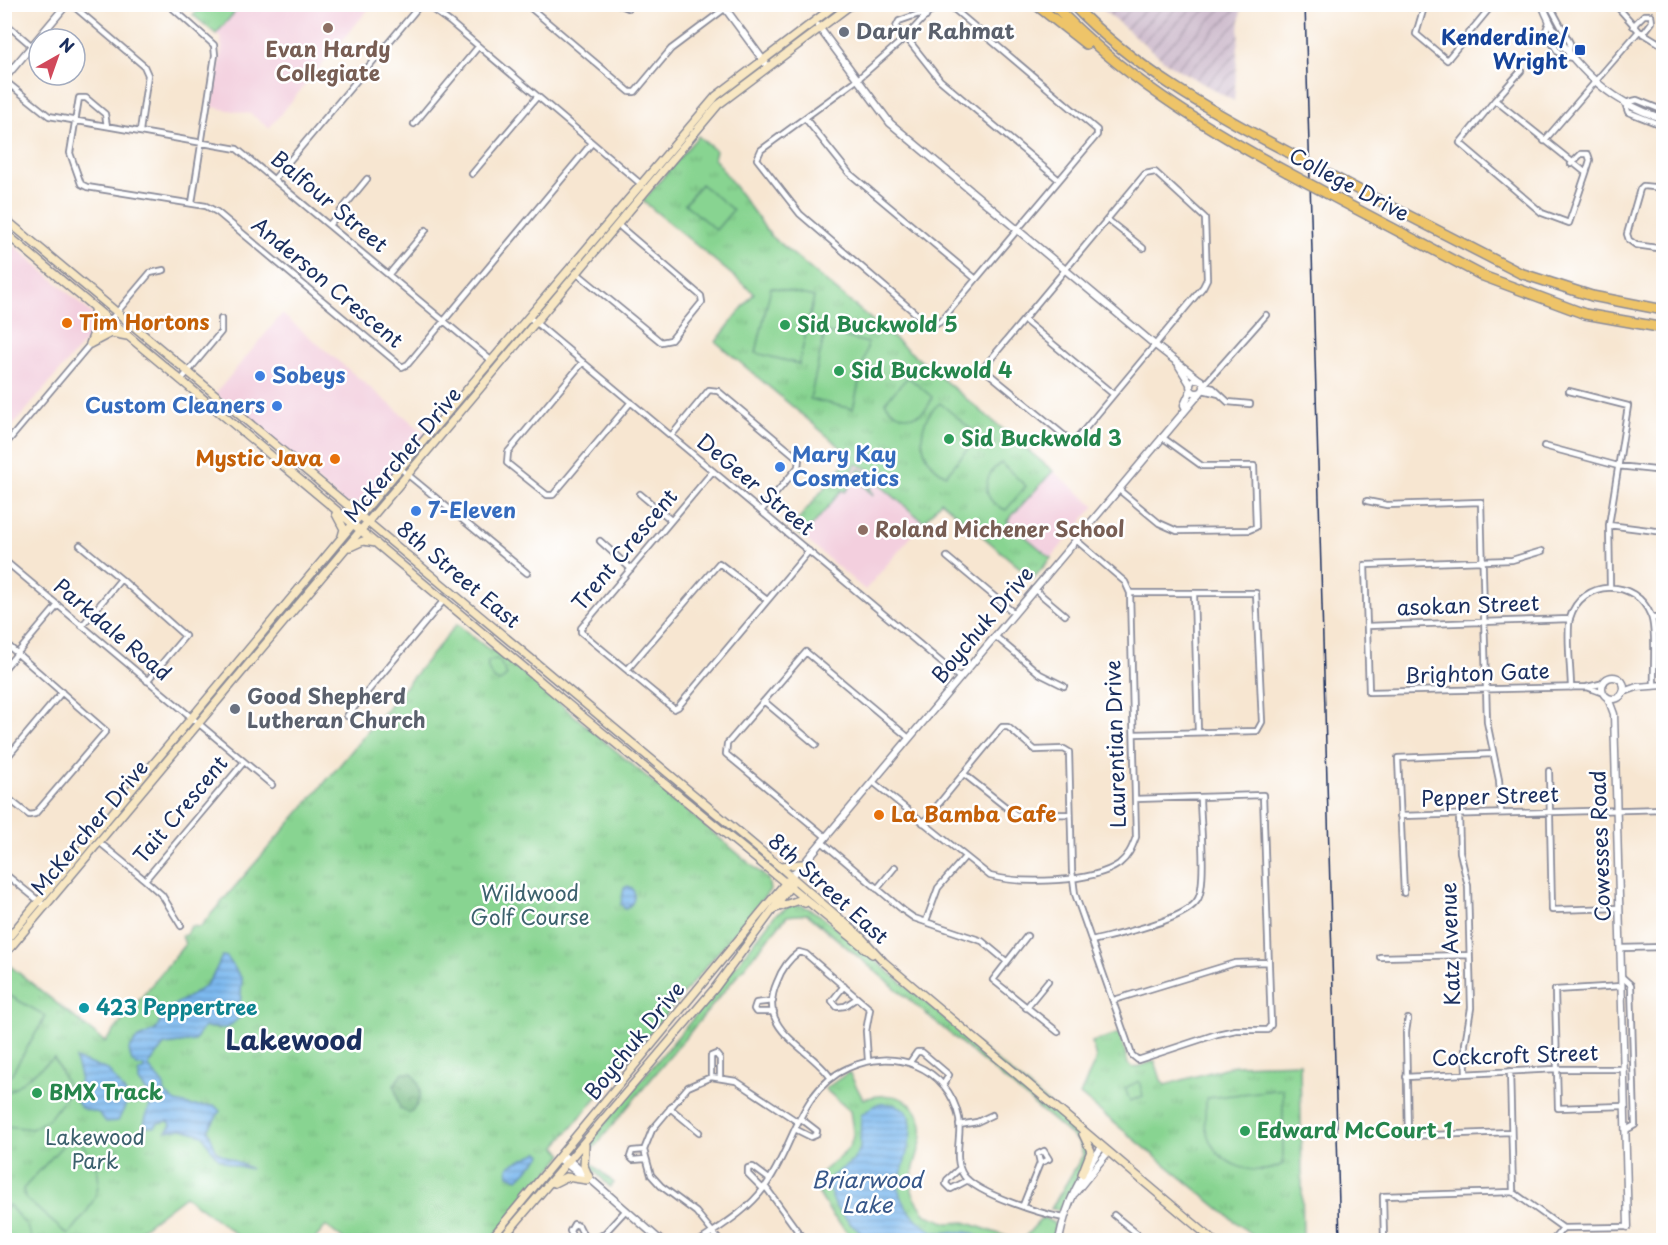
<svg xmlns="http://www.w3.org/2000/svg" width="1668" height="1245" font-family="'Playpen Sans',sans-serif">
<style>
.built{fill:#f3cfde}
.industrial{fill:url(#industrial-furrows)}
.grass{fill:url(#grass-tufts);stroke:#528278;stroke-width:1.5;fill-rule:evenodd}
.forest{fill:url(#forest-crowns);stroke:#44726c;stroke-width:1.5}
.garden{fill:#88d491;stroke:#528278;stroke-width:1.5}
.water{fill:url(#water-rules);stroke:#4c74a6;stroke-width:1.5}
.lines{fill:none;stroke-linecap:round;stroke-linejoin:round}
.minor-casing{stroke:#898a98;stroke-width:8}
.tertiary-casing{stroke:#898a98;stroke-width:9}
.secondary-casing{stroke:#898a98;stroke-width:10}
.motorway-casing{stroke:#898a98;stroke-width:12}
.minor{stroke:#fff;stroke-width:4.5}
.tertiary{stroke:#fff;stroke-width:6}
.secondary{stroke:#f8e7c3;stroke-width:7}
.motorway{stroke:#eec469;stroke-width:9}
.rail{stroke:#1b2f5e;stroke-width:1.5}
.motorway-bridge-casing{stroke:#898a98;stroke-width:12;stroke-linecap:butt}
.motorway-bridge{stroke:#eec469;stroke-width:9}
.education-dot{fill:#8d6e63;stroke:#fff;stroke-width:2}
.worship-dot{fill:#6b7280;stroke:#fff;stroke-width:2}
.transit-dot{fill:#1a4fb4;stroke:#fff;stroke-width:2}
.food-dot{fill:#e8710a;stroke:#fff;stroke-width:2}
.leisure-dot{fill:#2e9e5b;stroke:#fff;stroke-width:2}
.shop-dot{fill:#3f7fe0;stroke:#fff;stroke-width:2}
.culture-dot{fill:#0f9aa8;stroke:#fff;stroke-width:2}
.labels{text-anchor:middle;stroke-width:5;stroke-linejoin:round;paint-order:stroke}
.worship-label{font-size:21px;font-weight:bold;fill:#5b616d;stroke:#fff;text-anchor:start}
.transit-label{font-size:21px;font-weight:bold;fill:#164399;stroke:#fff;text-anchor:end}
.education-label{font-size:21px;font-weight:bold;fill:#785e54;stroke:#fff}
.street-label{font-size:21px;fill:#1b2f5e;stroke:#fff}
.food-label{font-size:21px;font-weight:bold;fill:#c56008;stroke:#fff;text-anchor:start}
.leisure-label{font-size:21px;font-weight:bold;fill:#27864d;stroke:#fff;text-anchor:start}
.shop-label{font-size:21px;font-weight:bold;fill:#366cbe;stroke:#fff;text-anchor:start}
.park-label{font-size:21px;fill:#3c616d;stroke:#fff}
.culture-label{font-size:21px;font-weight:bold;fill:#0d838f;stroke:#fff;text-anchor:start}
.water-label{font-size:22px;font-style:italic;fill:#38588a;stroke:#fff}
.district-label{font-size:27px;font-weight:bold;fill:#1b2f5e;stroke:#fff}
</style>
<defs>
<pattern id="industrial-furrows" width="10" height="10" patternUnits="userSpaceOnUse" patternTransform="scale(1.5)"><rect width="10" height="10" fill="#cfbdce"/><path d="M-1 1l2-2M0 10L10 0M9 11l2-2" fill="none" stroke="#a79aaa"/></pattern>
<pattern id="grass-tufts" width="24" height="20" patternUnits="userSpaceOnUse" patternTransform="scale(1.5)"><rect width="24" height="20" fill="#88d491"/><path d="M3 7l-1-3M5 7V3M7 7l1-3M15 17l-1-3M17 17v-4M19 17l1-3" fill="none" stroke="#75b67f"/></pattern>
<pattern id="forest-crowns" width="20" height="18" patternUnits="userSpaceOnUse" patternTransform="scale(1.5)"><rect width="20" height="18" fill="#6eb67b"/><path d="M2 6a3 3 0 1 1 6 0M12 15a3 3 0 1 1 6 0" fill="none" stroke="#5a9468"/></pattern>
<pattern id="water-rules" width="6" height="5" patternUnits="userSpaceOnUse" patternTransform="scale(1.5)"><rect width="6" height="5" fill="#7db9ef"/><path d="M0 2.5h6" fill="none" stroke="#6697c5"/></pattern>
</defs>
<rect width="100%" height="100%" fill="#fff"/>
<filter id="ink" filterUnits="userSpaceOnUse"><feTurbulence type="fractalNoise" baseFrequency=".0167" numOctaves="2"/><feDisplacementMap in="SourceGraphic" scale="12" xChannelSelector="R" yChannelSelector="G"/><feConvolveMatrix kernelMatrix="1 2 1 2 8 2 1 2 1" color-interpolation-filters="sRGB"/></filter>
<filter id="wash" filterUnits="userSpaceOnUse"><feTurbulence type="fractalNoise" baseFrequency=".008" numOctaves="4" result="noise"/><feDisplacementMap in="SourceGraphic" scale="24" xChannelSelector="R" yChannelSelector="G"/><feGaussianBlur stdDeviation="1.35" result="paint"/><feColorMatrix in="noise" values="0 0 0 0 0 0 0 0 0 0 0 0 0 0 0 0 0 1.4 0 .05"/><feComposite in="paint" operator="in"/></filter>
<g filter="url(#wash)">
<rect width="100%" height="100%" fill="#f7e6d1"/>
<!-- built -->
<path class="built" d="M241,5H372L269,128L251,114L212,107L222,48L221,38L216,34Z
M5,237L91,313L94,321L92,333L5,435Z
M282,314L428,436L371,503H344L215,394Z
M856,464L869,469L874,480L924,522L865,590L803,537L848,483Z
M1053,471L1095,506L1051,558L1007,522Z"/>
<!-- industrial -->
<path class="industrial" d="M1097,5H1241L1234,101L1170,65Z"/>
<!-- grass -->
<path class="grass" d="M202,5V4L241,5L216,34L193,15Z
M698,136L716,151L714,158L771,236L1053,471L1007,521L1051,558L1033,579L941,501L924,522L874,480L869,469L856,464L847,484L849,487L845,492L842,490L803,537L791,528L851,456L716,342L754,293L643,201Z
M858,469L865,471L873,496L855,476Z
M457,624L487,648L501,654L768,879L770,890L556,1146L563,1155L491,1240H344L326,1226L314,1240H236L237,1235L185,1196L127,1240H5L4,961L105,1042L185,944L182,936L187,934L191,926L200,927L339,766ZM222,957L242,979L240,1006L219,1029L204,1027L194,1041L164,1045L145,1070L138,1039L156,1030C169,1000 178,1006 201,989C211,981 217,968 222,957Z
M793,904L804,906L820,915L1049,1104C1058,1114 1086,1134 1088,1146C1091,1157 1066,1198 1059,1210L1051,1209L1083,1155L1079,1142L807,914L787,916L591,1151V1163L614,1183L610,1187L586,1162L591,1140L721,985L775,915Z
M1120,1033L1128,1064L1134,1068L1155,1061L1161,1080L1165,1085L1235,1065L1300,1063L1303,1240H1258L1080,1095L1096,1059L1092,1042Z
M849,1072L863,1099C880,1095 897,1092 911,1105C938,1131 908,1160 912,1190C913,1198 922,1208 926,1215L948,1223L965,1222L1017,1240H855L832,1215L814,1186C818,1165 851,1159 853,1135C853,1128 851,1119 850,1111L825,1089Z
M1043,1217L1055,1224L1053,1240H1022Z"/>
<!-- forest -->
<path class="forest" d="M402,1073H412C423,1086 424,1102 409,1113L400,1109L394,1085Z"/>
<!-- garden -->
<path class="garden" d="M701,184L733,210L716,230L685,204Z
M771,287L814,297L799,364L756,353Z
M825,332L868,343L853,409L810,399Z
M908,377L932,397C925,422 898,422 885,402Z
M940,403L977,434V438L946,475C917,460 914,423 940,403Z
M1001,463L1026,486L1006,510C981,502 981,476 1001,463Z
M496,659L499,660L507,675L500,682C492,680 486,669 488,661Z
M5,993L46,1016L5,1085Z
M54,1058L70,1091L49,1119L32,1129L7,1126L5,1122V1095Z
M1139,1081L1143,1096L1130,1101L1125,1088Z
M1283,1089V1164C1257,1179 1218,1166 1208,1136C1203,1124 1205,1110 1207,1098Z
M72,1135C115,1171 100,1200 68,1235L25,1198L23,1189Z
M9,1205L26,1225L33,1240H5V1210Z"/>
<!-- water -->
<path class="water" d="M628,886L633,889C636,898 633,905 625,909L621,904L624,888Z
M222,956L227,957L242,979L239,1018L227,1028L204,1027L194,1041L164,1045L148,1066L163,1084L165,1093L176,1102L192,1106H215L220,1111L208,1130L217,1152L251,1169C222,1163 216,1162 203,1135L182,1129L166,1131L171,1125L169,1121L158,1123L155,1127L144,1126C145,1115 150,1109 152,1099L139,1081V1072L144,1070V1066H137L132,1062L129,1050L137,1039L156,1030C169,1000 178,1006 201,989C212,981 217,968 222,956Z
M75,1059L108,1070L129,1098L118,1121L106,1122L99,1113L81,1108L77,1101L80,1076Z
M877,1104C938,1098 898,1164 899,1190C900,1204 915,1219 926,1227C939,1237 952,1230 966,1232C973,1233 980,1238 987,1240H870L852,1225L836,1207L828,1186L832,1176L853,1161L860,1149L861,1115Z
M539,1152L542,1155L518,1179L509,1175L508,1168L510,1165Z"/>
</g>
<g filter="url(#ink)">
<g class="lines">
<defs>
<path id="minor" d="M71,4L144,66L148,75L140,131
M168,4L214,45L215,55L192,203
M425,4L450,22L642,185
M526,4L630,92H635L671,49L731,4
M618,4L628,8L633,4
M948,4L1097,130V135L940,322L933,326L928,324L800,214L757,159L761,150L858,79L906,37L940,80L1059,180
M1181,4L1182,5
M1425,4L1416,34L1447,60L1493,4
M1549,4L1570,43L1569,54
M926,17L919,14L899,21L896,27L906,37C916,26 927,14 938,4
M4,22L32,46
M1549,22L1545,33L1561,56L1573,58
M1633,26L1644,15H1651L1652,22L1643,34
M1641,32L1664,46
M4,80L49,116L237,149L492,361
M1495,100L1586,173L1569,223L1542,213L1460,143Z
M1495,100L1521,71
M1664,111L1637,100L1625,103L1628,112L1664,126
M805,118L849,173L976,279
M414,124L478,47
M107,126L105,114L86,98H79L70,153L81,184L87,187L206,206L217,212L402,367L408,364L592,143
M1544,141L1639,31L1615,4
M1571,164L1581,154H1588L1590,160L1586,173
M1155,172L1205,218L1207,279L1203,287L1075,441H1071L987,372L985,366L1145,174Z
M472,174L537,97
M275,178L421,4
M1664,188L1643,186L1640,189L1627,234L1629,240L1636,245L1664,249
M1108,220L1143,248
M330,224L367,179
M577,273L661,342L671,340L702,302L701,296L617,224
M389,274L426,230
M529,317L960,678
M1024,320L1113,394
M583,362L508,452L507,463L547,495H553L631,402
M181,380L221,332V319
M1204,385L1266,315
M1204,386L1213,388L1228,402L1250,404
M1203,390L1219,394
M1569,391L1628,406L1609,525L1610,586
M671,436L709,390L718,391L799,459L798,467L761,511
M4,446L150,273L164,270
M1544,446L1618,466L1664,471
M401,469L527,573
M713,471L581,628V632L674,709L678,707L809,551
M1118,489L1159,523L1177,531L1249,530L1256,527L1254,466H1202L1162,437
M640,494L671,520
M1367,501L1387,505L1481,502L1487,722L1499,780L1501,813
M1609,525L1664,532
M600,541L631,569
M80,545L121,579
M1542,551L1512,560L1365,565L1369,692L1587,687L1604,683
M947,557L1014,613
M4,560L272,785
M1034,589L1065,615
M1130,593H1256L1262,722L1257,731L1134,734
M1194,594L1198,732
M1652,618H1664
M82,626L121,579L185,636L147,681
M1367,626L1570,619
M995,636L1040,674L1064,686
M4,642L106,731L35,814L29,815L4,795
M4,669L58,605
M627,670L719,563L767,600
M1587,687L1603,693
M1571,688C1571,671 1566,632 1570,618C1581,579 1636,577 1651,616C1657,631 1653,668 1654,685
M765,702L816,745
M347,716L445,599
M4,761L62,692
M1549,771L1552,910L1619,908
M964,774L1016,815L1070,814
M873,782L990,876C1021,884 1092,883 1119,864C1128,857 1132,848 1136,837L1130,593L1125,582L1075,539
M1459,814L1460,852L1468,886L1471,1008L1465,1044L1466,1073
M1400,816L1664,809
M923,823L1002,727H1008L1035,750L1064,749L1069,752L1072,871L1075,894L1132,1055L1138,1060L1217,1034L1236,1030H1267L1271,1025L1263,795L1135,799
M826,837L726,754L727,744L806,652L909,738
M99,842L145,880L244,762
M822,842L904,911L914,918L982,941L1006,961
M4,873L45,906
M145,880L162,895L181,926
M877,889L895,867
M1404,893L1398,758L1493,754
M926,921L938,888L964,858
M1027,936L993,980L1058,1032
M1092,941C1117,934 1186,921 1198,899C1207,882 1200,818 1200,797
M1621,948L1664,947
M1380,957L1468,955
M1622,977L1631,985L1635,1125L1626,1130
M844,986L832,1001L837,1007L845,1006L857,998
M1622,986L1555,990L1558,1108L1625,1106
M1114,1000L1235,963L1267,962
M773,1001L756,1003L754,1009L756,1012H774
M1026,1008L1048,981
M1408,1019L1406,1032L1408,1136L1510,1132
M910,1062L917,1052H922L949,1075L943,1085
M1510,1071L1513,1192L1563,1228L1628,1227
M711,1077V1056L716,1054L720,1059V1077
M830,1077C810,1047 755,1031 777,982C781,971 789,959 799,952L806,954L870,1009L866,1031L868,1060
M1406,1077L1556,1069H1624
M670,1108L699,1132
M959,1125L977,1122L992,1115
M795,1129L811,1137L816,1135L817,1131L800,1118
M644,1150L632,1151L630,1157L633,1160L645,1159
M960,1168L947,1180L946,1184L951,1189L968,1180
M765,1186L804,1240
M763,1189L748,1174V1168L753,1167L769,1179
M1023,1205L1040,1163L1049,1159L1044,1151L1038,1154L1040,1163
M1114,1215L1145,1240
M574,1240L570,1231L574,1224L579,1226L586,1240
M593,1240L604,1234L626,1210
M701,1240C723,1225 748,1210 764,1188C794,1148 798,1090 848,1068C893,1047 948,1066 959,1118C962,1137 952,1159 964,1176C978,1194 1041,1214 1064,1218
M719,1240L696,1212L661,1186L651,1175L644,1150L652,1130L688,1087L711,1077L736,1081L798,1122
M1384,1240L1383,1196L1513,1192
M1553,1240L1563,1228"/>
<path id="tertiary" d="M722,4L766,64
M1542,4C1563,59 1607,102 1664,119
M818,26L890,123L1155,345L1200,380
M4,79L67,4
M1179,366L1190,384
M1190 386a7 7 0 1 1 14 0a7 7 0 1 1-14 0Z
M1186,409L1184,405L1191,390
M1602 688a11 11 0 1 1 22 0a11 11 0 1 1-22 0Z
M1623,692L1637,687L1664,685
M1608,698L1614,714L1628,1227
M790,877L805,862L1200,393
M563,1155L660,1240
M560,1159L585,1178
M1075,1193L1108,1152
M1059,1240C1066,1204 1080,1176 1102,1147"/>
<path id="secondary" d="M4,218L779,866L861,937L884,962L1213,1240
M4,232L575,710L872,954
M90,344L111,333L127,336
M90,344L97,324L94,309
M347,504L361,506L371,503
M336,514L344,529L342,536
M350,547L363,541L376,543
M780,866L801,864
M776,908L799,900L805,903
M4,943L353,524L716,96L837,4
M4,955L718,105L852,4
M585,1145L584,1166L589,1177
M1082,1174L1091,1151L1083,1134
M554,1183L566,1177L587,1180
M490,1240L787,881
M501,1240L715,988L791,885"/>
<path id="motorway" d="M1035,4L1086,44
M1053,4C1120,75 1202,126 1287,172
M1072,4C1132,67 1212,112 1288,152
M1322,171L1520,273L1592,296L1664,310
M1328,194L1483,276L1585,314L1664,328"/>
</defs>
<!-- minor casing -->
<use href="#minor" class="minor-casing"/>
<!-- tertiary casing -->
<use href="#tertiary" class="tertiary-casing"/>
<!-- secondary casing -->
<use href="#secondary" class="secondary-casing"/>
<!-- motorway casing -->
<use href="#motorway" class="motorway-casing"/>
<!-- minor -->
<use href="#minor" class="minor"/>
<!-- tertiary -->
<use href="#tertiary" class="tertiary"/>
<!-- secondary -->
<use href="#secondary" class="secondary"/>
<!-- motorway -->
<use href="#motorway" class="motorway"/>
<!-- rail -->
<path class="rail" d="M1305,4L1340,1240"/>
<defs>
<path id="motorway-bridge" d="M1288,152L1322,171
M1287,172L1328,194"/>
</defs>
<!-- motorway-bridge casing -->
<use href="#motorway-bridge" class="motorway-bridge-casing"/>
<!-- motorway-bridge -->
<use href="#motorway-bridge" class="motorway-bridge"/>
</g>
</g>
<!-- markers -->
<g class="education-dot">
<circle cx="328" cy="28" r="6"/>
<circle cx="863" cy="530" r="6"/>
</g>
<g class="worship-dot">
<circle cx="844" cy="32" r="6"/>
<circle cx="235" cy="709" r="6"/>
</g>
<rect class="transit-dot" x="1574" y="44" width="12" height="12" rx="3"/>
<g class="food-dot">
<circle cx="67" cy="323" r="6"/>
<circle cx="335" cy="459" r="6"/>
<circle cx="879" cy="815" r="6"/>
</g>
<g class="leisure-dot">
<circle cx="785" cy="325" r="6"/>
<circle cx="839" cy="371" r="6"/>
<circle cx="949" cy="439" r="6"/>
<circle cx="37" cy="1093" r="6"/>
<circle cx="1245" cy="1131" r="6"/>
</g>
<g class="shop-dot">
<circle cx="260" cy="376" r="6"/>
<circle cx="277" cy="406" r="6"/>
<circle cx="780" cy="467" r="6"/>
<circle cx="416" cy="511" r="6"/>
</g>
<circle class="culture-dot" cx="84" cy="1008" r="6"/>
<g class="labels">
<!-- worship labels -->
<g class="worship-label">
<text x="856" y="39">Darur Rahmat</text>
<text x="247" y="704">Good Shepherd<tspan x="247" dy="24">Lutheran Church</tspan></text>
</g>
<!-- transit labels -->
<g class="transit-label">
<text x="1568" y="45">Kenderdine/<tspan x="1568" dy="24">Wright</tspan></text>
</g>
<!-- education labels -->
<g class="education-label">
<text x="328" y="57">Evan Hardy<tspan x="328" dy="24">Collegiate</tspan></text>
<text x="875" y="537" text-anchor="start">Roland Michener School</text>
</g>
<!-- street labels -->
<g class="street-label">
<text transform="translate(1349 185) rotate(28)" y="7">College Drive</text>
<text transform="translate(329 202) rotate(40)" y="7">Balfour Street</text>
<text transform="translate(327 283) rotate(40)" y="7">Anderson Crescent</text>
<text transform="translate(403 455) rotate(-50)" y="7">McKercher Drive</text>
<text transform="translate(755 485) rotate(40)" y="7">DeGeer Street</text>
<text transform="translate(625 550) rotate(-50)" y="7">Trent Crescent</text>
<text transform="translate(458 575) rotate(40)" y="7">8th Street East</text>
<text transform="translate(1468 606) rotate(-2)" y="7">asokan Street</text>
<text transform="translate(983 625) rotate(-50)" y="7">Boychuk Drive</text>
<text transform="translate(112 630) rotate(40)" y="7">Parkdale Road</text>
<text transform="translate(1477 674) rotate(-2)" y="7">Brighton Gate</text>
<text transform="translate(1116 744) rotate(-92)" y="7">Laurentian Drive</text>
<text transform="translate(1490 797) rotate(-2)" y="7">Pepper Street</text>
<text transform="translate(181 810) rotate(-50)" y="7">Tait Crescent</text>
<text transform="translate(90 828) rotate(-50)" y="7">McKercher Drive</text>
<text transform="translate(1601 846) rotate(-92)" y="7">Cowesses Road</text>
<text transform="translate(828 889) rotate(42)" y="7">8th Street East</text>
<text transform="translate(1451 944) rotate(-92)" y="7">Katz Avenue</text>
<text transform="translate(635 1041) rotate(-51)" y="7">Boychuk Drive</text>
<text transform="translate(1515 1056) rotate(-2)" y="7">Cockcroft Street</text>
</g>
<!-- food labels -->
<g class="food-label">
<text x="79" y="330">Tim Hortons</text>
<text x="323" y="466" text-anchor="end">Mystic Java</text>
<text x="891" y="822">La Bamba Cafe</text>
</g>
<!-- leisure labels -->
<g class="leisure-label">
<text x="797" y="332">Sid Buckwold 5</text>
<text x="851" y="378">Sid Buckwold 4</text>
<text x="961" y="446">Sid Buckwold 3</text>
<text x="49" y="1100">BMX Track</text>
<text x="1257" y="1138">Edward McCourt 1</text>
</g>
<!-- shop labels -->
<g class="shop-label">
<text x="272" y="383">Sobeys</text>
<text x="265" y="413" text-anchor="end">Custom Cleaners</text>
<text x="792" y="462">Mary Kay<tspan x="792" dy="24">Cosmetics</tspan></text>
<text x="428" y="518">7-Eleven</text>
</g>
<!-- park labels -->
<g class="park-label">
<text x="530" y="901">Wildwood<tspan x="530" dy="24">Golf Course</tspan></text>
<text x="95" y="1145">Lakewood<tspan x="95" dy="24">Park</tspan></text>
</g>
<!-- culture labels -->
<g class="culture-label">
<text x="96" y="1015">423 Peppertree</text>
</g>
<!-- water labels -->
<g class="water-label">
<text x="867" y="1188">Briarwood<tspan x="867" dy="25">Lake</tspan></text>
</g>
<!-- district labels -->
<g class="district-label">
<text x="294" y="1050">Lakewood</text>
</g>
</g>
<!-- margin -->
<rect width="1668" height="1245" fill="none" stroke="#fff" stroke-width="24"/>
<!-- north arrow -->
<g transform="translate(57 57) rotate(40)"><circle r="28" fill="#ffffff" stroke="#a4acbf" stroke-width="1.5"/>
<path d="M0-4.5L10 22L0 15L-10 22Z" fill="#d1495b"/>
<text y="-9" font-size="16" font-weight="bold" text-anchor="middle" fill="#1b2f5e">N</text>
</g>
</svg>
